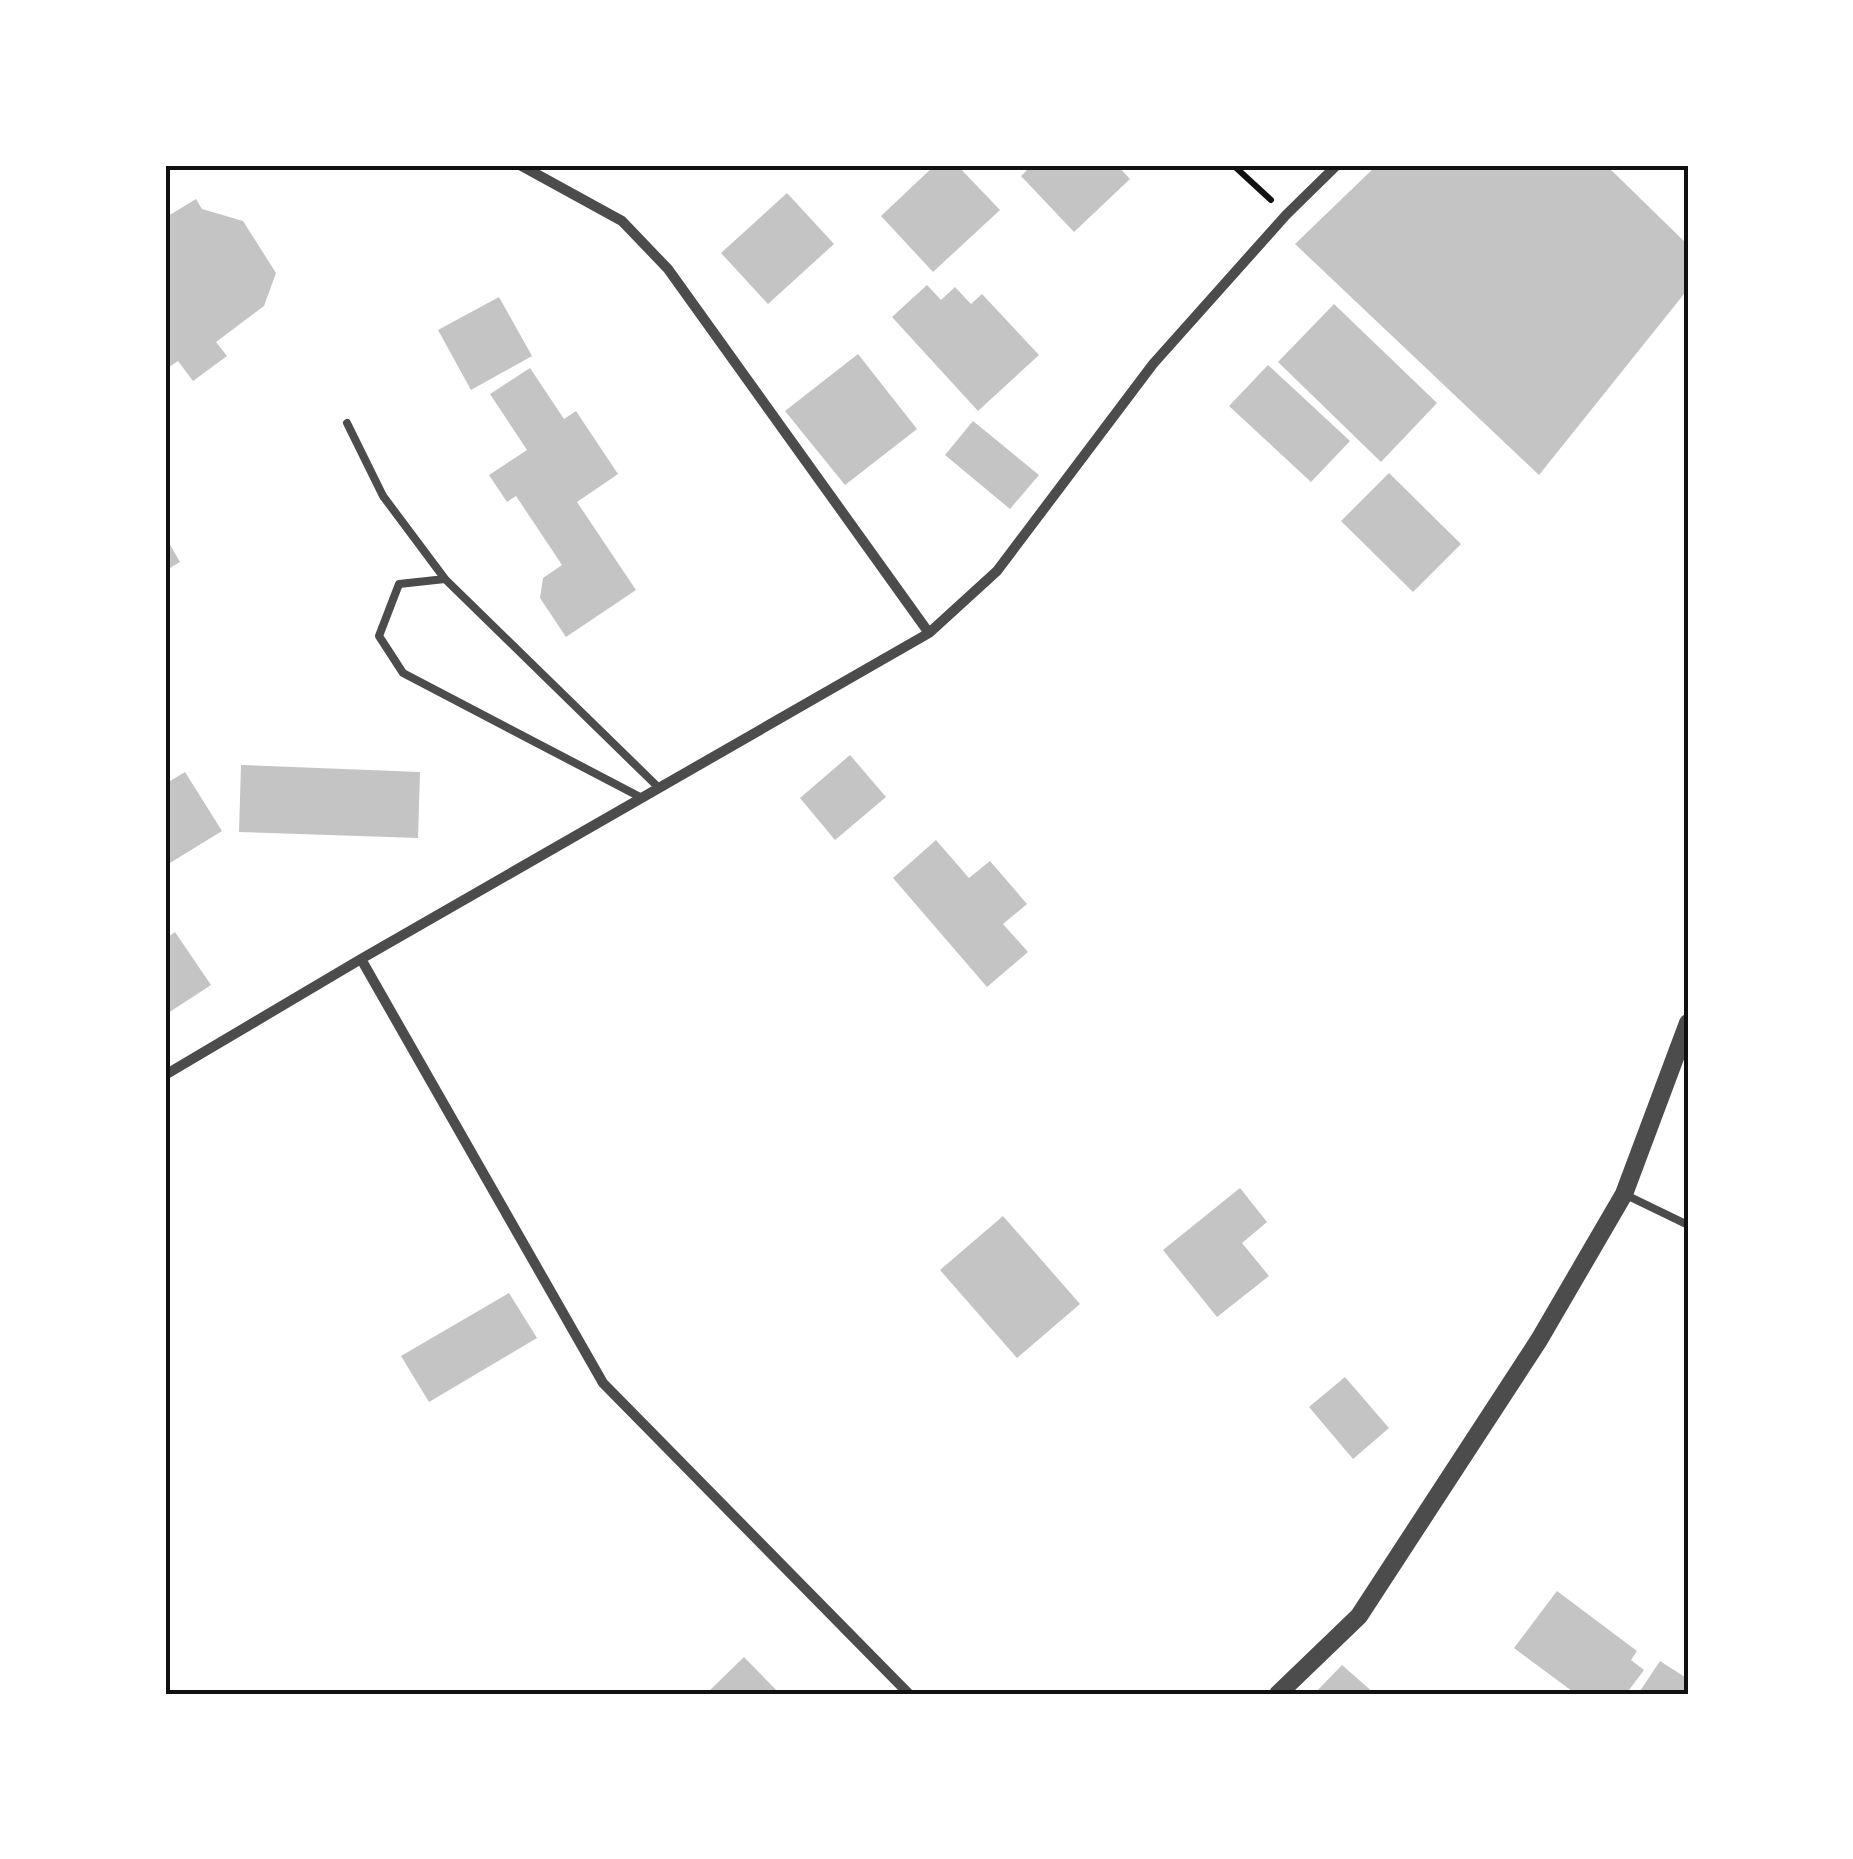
<svg xmlns="http://www.w3.org/2000/svg" width="1853" height="1859" font-family="'Roboto Serif',serif">
<style>
.building{fill:#c4c4c4}
.lines{fill:none;stroke-linecap:round;stroke-linejoin:round}
.path{stroke:#111;stroke-width:6}
.service{stroke:#4c4c4c;stroke-width:8}
.minor{stroke:#4c4c4c;stroke-width:10}
.tertiary{stroke:#4c4c4c;stroke-width:18}
.neatline{fill:none;stroke:#111;stroke-width:4}
</style>
<rect width="100%" height="100%" fill="#fff"/>
<!-- building -->
<path class="building" d="M935,165H957L1000,210L933,272L881,216Z
M1032,165H1059L1064,170L1069,165H1117L1130,179L1074,232L1021,176Z
M1377,165H1606L1688,245V289L1539,475L1295,244Z
M787,193L834,244L768,304L721,253Z
M196,199L202,209L243,221L276,273L264,306L216,342L227,356L193,381L178,361L165,370V211L168,216Z
M927,285L941,300L955,287L971,304L982,294L1039,355L978,411L892,317Z
M499,297L532,356L471,390L438,330Z
M1334,304L1437,403L1381,462L1278,362Z
M858,354L917,429L845,485L785,411Z
M1268,365L1350,441L1311,482L1229,406Z
M530,368L564,419L576,411L618,474L577,502L636,590L566,637L540,598L543,578L562,565L516,496L507,502L489,475L527,450L490,394Z
M973,421L1039,475L1010,509L945,455Z
M1389,473L1461,544L1413,592L1341,521Z
M165,536L180,562L165,571Z
M850,755L886,797L835,840L800,798Z
M241,765L420,772L418,838L239,832Z
M185,772L222,831L165,866V784Z
M936,840L969,878L990,861L1027,904L1003,924L1028,952L987,987L893,878Z
M175,932L211,985L165,1015V939Z
M1240,1188L1267,1222L1242,1243L1269,1276L1217,1317L1163,1250Z
M1003,1216L1080,1304L1017,1358L940,1270Z
M509,1293L537,1338L429,1402L401,1356Z
M1345,1377L1389,1428L1353,1459L1309,1407Z
M1557,1591L1637,1651L1631,1660L1644,1670L1626,1694H1576L1514,1648Z
M744,1657L780,1694H706Z
M1660,1661L1688,1679V1694H1638Z
M1342,1665L1375,1694H1314Z"/>
<g class="lines">
<!-- path -->
<path class="path" d="M1233,165L1271,200"/>
<!-- service -->
<path class="service" d="M347,423L383,496L445,579
M642,798L403,673L379,636L399,584L445,579L659,788
M1624,1194L1688,1225"/>
<!-- minor -->
<path class="minor" d="M520,165L622,221L668,269L929,633
M361,959L603,1383L909,1694
M165,1075L361,959L929,633L997,571L1153,364L1286,215L1337,165"/>
<!-- tertiary -->
<path class="tertiary" d="M1278,1694L1359,1616L1539,1340L1624,1194L1688,1023"/>
</g>
<!-- border -->
<rect width="1853" height="1859" fill="none" stroke="#ffffff" stroke-width="335"/>
<rect x="168" y="168" width="1518" height="1524" class="neatline"/>
</svg>
